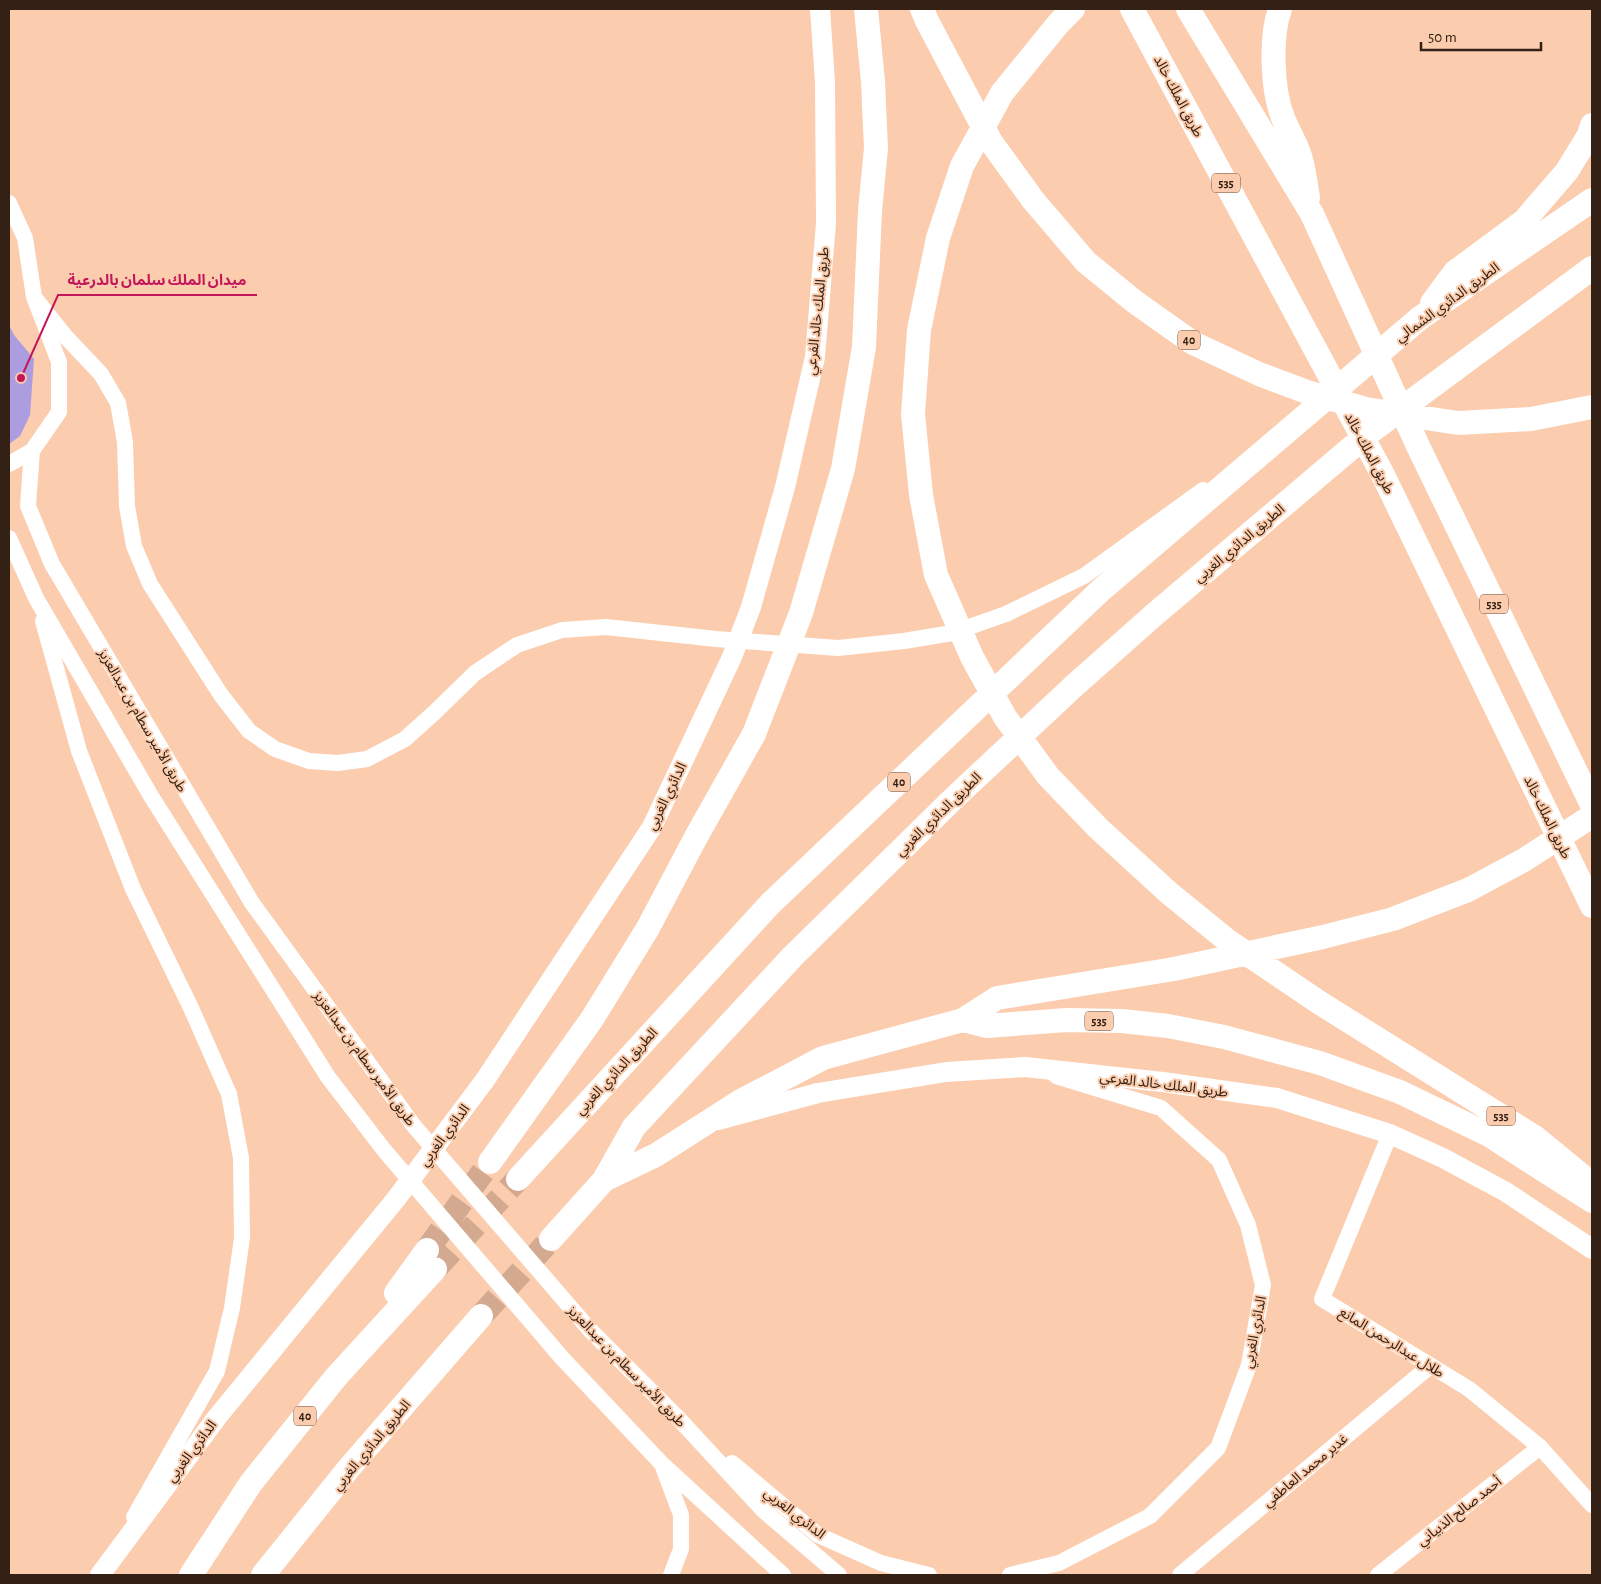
<svg xmlns="http://www.w3.org/2000/svg" width="1601" height="1584" font-family="'Alegreya Sans','Noto Sans Arabic',sans-serif">
<style>
.green{fill:#ac9ce0}
.lines{fill:none;stroke-linecap:round;stroke-linejoin:round}
.highway-tunnel{stroke:#d3aa8f;stroke-width:24;stroke-dasharray:24 12;stroke-linecap:butt}
.minor{stroke:#fff;stroke-width:16}
.major{stroke:#fff;stroke-width:20}
.highway{stroke:#fff;stroke-width:24}
.labels{text-anchor:middle;stroke-width:4;stroke-linejoin:round;paint-order:stroke}
.shield{fill:#fbccad;stroke:#6f5443;stroke-width:1}
.shield-label{font-size:12px;font-weight:bold;fill:#332115}
.street-label{font-size:14px;fill:#332115;stroke:#fbccad}
.leader{fill:none;stroke:#c2185b;stroke-width:2}
.callout-dot{fill:#c2185b;stroke:#fbccad;stroke-width:2}
.callout-label{font-size:15px;text-anchor:middle;font-weight:bold;fill:#c2185b;stroke:#fbccad;stroke-width:4;stroke-linejoin:round;paint-order:stroke}
</style>
<rect width="100%" height="100%" fill="#fbccad"/>
<!-- green -->
<path class="green" d="M9,325L14,335L34,359L30,415L20,436L9,444Z"/>
<g class="lines">
<!-- highway-tunnel -->
<path class="highway-tunnel" d="M427,1250L490,1162
M435,1269L518,1179
M481,1316L551,1239"/>
<!-- minor -->
<path class="minor" d="M9,203L25,238L34,297L59,362V412L32,451L9,464
M34,297L65,336L101,374L118,403L125,442L127,506L134,546L150,584L221,695L249,731L275,749L309,761L338,763L367,759L405,739L435,712L475,673L517,645L562,630L606,627L716,639L838,648L904,641L952,633L1006,614L1084,576L1203,490
M32,451L28,506L52,564L252,903L414,1126L590,1330L679,1419L764,1511L839,1575
M9,538L36,598L151,796L328,1077L384,1150L562,1358L662,1464L783,1575
M43,621L79,751L133,889L191,1008L229,1094L241,1158L242,1238L232,1308L217,1371L134,1517
M1390,1134L1322,1299L1469,1389L1540,1447L1592,1505
M732,1463L818,1535L881,1563L929,1575
M663,1467L681,1515V1549L671,1575
M1010,1575L1059,1563L1150,1516L1218,1448L1249,1365L1263,1285L1248,1225L1219,1160L1161,1108L1056,1076
M1180,1575L1430,1366
M1378,1575L1540,1447"/>
<!-- major -->
<path class="major" d="M718,1120L818,1093L946,1072L1025,1067L1163,1082L1277,1098L1390,1134L1443,1158L1506,1192L1592,1249
M100,1575L218,1416L396,1199L485,1080L652,827L732,657L751,607L785,487L815,357L826,223L825,82L820,9"/>
<!-- highway -->
<path class="highway" d="M922,9L927,21L991,142L1033,200L1086,262L1135,302L1193,343L1259,374L1307,392L1366,409L1458,423L1531,419L1592,407
M1073,9L1058,24L1002,93L962,166L938,238L919,330L913,414L921,495L936,575L972,657L1005,717L1048,776L1098,828L1169,893L1228,941L1320,1003L1536,1138L1592,1184
M1132,9L1383,475L1592,906
M1188,9L1312,214L1418,446L1592,805
M1280,9C1270,37 1272,90 1283,118C1288,131 1296,143 1300,156C1304,169 1306,184 1308,198
M1432,303L1455,272L1524,221L1567,171L1589,135L1592,125
M963,1020L997,998L1174,969L1323,937L1393,919L1468,890L1524,860L1592,816
M490,1162L592,1019L648,928L696,837L754,734L801,613L843,469L864,347L870,211L876,148L873,82L866,9
M518,1179L770,904L1101,590L1420,318L1592,200
M604,1180L656,1155L739,1102L823,1058L963,1020L986,1026L1067,1020L1122,1021L1168,1026L1224,1037L1320,1063L1400,1092L1489,1135L1592,1201
M551,1239L604,1180L634,1127L793,956L954,798L1075,685L1155,614L1370,432L1592,268
M396,1293L427,1250
M191,1575L251,1483L336,1377L435,1269
M263,1575L349,1468L481,1316"/>
</g>
<g class="labels">
<!-- shield labels -->
<g class="shield">
<rect x="1212" y="173.5" width="28" height="19" rx="4"/>
<rect x="1178" y="330.5" width="22" height="19" rx="4"/>
<rect x="1480" y="594.5" width="28" height="19" rx="4"/>
<rect x="888" y="772.5" width="22" height="19" rx="4"/>
<rect x="1085" y="1011.5" width="28" height="19" rx="4"/>
<rect x="1487" y="1106.5" width="28" height="19" rx="4"/>
<rect x="294" y="1406.5" width="22" height="19" rx="4"/>
</g>
<g class="shield-label">
<text x="1226" y="187">535</text>
<text x="1189" y="344">40</text>
<text x="1494" y="608">535</text>
<text x="899" y="786">40</text>
<text x="1099" y="1025">535</text>
<text x="1501" y="1120">535</text>
<text x="305" y="1420">40</text>
</g>
<!-- street labels -->
<g class="street-label">
<text transform="translate(1179 96) rotate(62)" y="5">طريق الملك خالد</text>
<text transform="translate(1447 302) rotate(-36)" y="5">الطريق الدائري الشمالي</text>
<text transform="translate(817 311) rotate(-84)" y="5">طريق الملك خالد الفرعي</text>
<text transform="translate(1370 453) rotate(62)" y="5">طريق الملك خالد</text>
<text transform="translate(1239 543) rotate(-40)" y="5">الطريق الدائري الغربي</text>
<text transform="translate(143 720) rotate(60)" y="5">طريق الأمير سطام بن عبدالعزيز</text>
<text transform="translate(666 796) rotate(-64)" y="5">الدائري الغربي</text>
<text transform="translate(938 814) rotate(-44)" y="5">الطريق الدائري الغربي</text>
<text transform="translate(1548 817) rotate(64)" y="5">طريق الملك خالد</text>
<text transform="translate(365 1058) rotate(54)" y="5">طريق الأمير سطام بن عبدالعزيز</text>
<text transform="translate(616 1071) rotate(-47)" y="5">الطريق الدائري الغربي</text>
<text transform="translate(1164 1084) rotate(7)" y="5">طريق الملك خالد الفرعي</text>
<text transform="translate(444 1135) rotate(-53)" y="5">الدائري الغربي</text>
<text transform="translate(1254 1332) rotate(-79)" y="5">الدائري الغربي</text>
<text transform="translate(1392 1342) rotate(32)" y="5">طلال عبدالرحمن المانع</text>
<text transform="translate(627 1366) rotate(46)" y="5">طريق الأمير سطام بن عبدالعزيز</text>
<text transform="translate(371 1445) rotate(-50)" y="5">الطريق الدائري الغربي</text>
<text transform="translate(191 1451) rotate(-53)" y="5">الدائري الغربي</text>
<text transform="translate(1305 1470) rotate(-40)" y="5">غدير محمد العاطفي</text>
<text transform="translate(1459 1511) rotate(-38)" y="5">أحمد صالح الذبياني</text>
<text transform="translate(795 1513) rotate(38)" y="5">الدائري الغربي</text>
</g>
</g>
<!-- callouts -->
<path class="leader" d="M21 378L58 295H257"/>
<circle class="callout-dot" cx="21" cy="378" r="5"/>
<g class="callout-label">
<text x="157" y="285">ميدان الملك سلمان بالدرعية</text>
</g>
<!-- border -->
<rect width="1601" height="1584" fill="none" stroke="#332115" stroke-width="20"/>
<!-- scale -->
<path d="M1421 42v8h120v-8" fill="none" stroke="#332115" stroke-width="2.5"/>
<text x="1428" y="42" font-size="15" fill="#332115" stroke="#fbccad" stroke-width="4" paint-order="stroke">50 m</text>
</svg>
